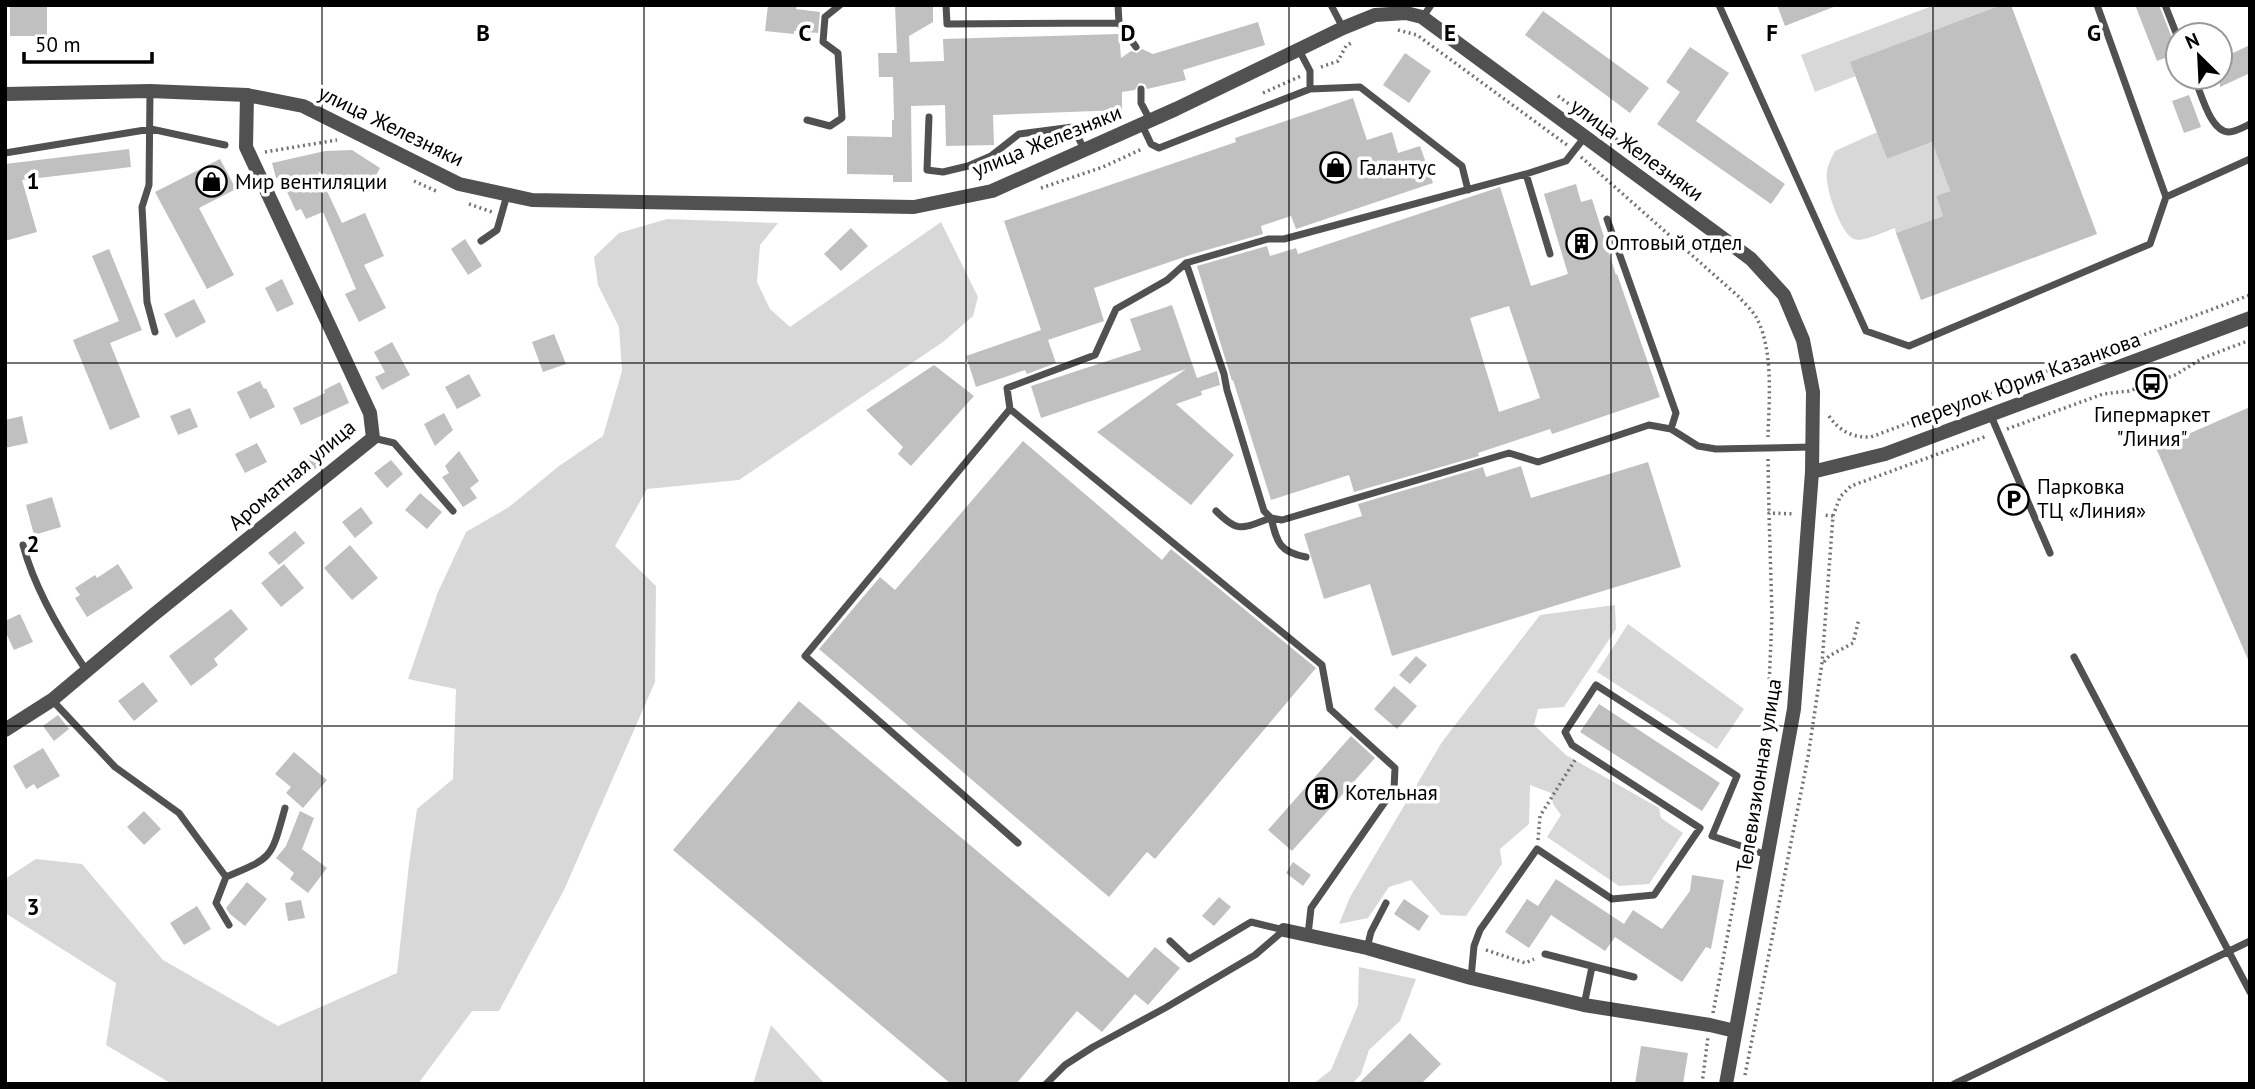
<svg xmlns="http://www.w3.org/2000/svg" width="2255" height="1089" font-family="'PT Sans',sans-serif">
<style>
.green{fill:#d8d8d8}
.building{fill:#c0c0c0;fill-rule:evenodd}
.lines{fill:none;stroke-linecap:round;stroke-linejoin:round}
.path{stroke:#737373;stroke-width:3.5;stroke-dasharray:2 3.5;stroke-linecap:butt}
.service{stroke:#515151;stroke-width:7}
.minor{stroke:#515151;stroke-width:14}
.tertiary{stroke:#515151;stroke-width:14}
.grid{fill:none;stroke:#000;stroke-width:2;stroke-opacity:0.55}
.labels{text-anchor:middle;stroke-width:7;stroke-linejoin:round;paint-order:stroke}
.street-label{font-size:21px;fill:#000;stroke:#fff}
.poi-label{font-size:21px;fill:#000;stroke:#fff;text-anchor:start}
.grid-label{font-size:23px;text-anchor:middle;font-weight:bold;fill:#000;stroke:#fff;stroke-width:7;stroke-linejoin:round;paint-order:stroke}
</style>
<rect width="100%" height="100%" fill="#fff"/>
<!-- green -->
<path class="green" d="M1935,5H2001L1851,62L1856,76L1815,92L1801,55Z
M1877,132L1887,159L1932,142L1950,191L1936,196L1943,216L1896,233L1895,228C1886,231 1862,243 1854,239C1840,233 1824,185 1827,171C1828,164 1832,157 1835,151Z
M667,219L778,223L760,245L757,282L770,309L790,327L941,222L978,297L973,316L943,342L739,480L647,489L615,546L656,586L655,682L564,890L499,1011H472L418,1084H172L106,1045L116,983L5,913V879L36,859L82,864L163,960L278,1026L397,973L409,864L417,809L453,779L456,689L408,679L438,592L466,532L509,507L559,466L603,436L622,371L619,327L598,285L594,257L619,233Z
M1615,605L1616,629L1564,707L1538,709L1534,725L1566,755L1659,808L1661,818L1683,833L1649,884L1619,886L1547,837L1561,815L1553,804L1551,793L1530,785L1529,824L1500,849L1502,864L1466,916L1441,915L1411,880L1389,887L1368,918L1339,924L1350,897L1442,742L1540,615Z
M1628,624L1744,709L1717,749L1597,672Z
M1359,967L1416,979L1400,1021L1369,1050L1361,1074L1352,1084H1313L1331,1070L1358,1005Z
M771,1025L825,1084H753Z"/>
<!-- building -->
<path class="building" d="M10,5H47V36H10Z
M768,5H797L796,9L820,12L818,33L794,31V34L765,31Z
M895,5H933V22L909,36L910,62L944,61L943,39L1119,34L1121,58L1131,51L1137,53L1142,49L1153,54L1258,22L1265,45L1183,70L1186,80L1147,89L1145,84L1139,83L1135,90L1122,92V110L993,115L994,145L946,146L945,105L911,106L912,182H893V175L847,174V136L892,137V120H894L893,77H879L878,53H897Z
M1777,5H1836V6L1785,26Z
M2001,5H2011L2097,234L1921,300L1896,233L1943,216L1936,196L1950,191L1932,142L1887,159L1850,62Z
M2135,5H2159L2178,53L2157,61Z
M1543,11L1649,88L1630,113L1525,35Z
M2250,45V73L2220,87V59Z
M1690,47L1729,73L1696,121L1785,184L1771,204L1657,124L1680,92L1666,82Z
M1405,53L1431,71L1409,103L1383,85Z
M2189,95L2201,127L2184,133L2172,101Z
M1353,98L1367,140L1392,132L1398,153L1420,146L1433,183L1296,229L1291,216L1261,226L1263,234L1193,254L1094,288L1104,321L1048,340L1056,363L1027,374L1025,370L976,387L966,356L1041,330L1004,221L1236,142L1235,138Z
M129,149L131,167L22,180L37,232L5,241V164Z
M352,150L380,168L370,187L318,172L342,223L365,213L384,256L364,265L386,308L359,322L345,294L356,289L323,212L306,219L301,209L296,211L280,177L276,178L272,163L325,151Z
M220,159L236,189L199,208L234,275L207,289L155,192Z
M1576,184L1581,202L1592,199L1616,275L1617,274L1660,397L1552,434L1550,429L1478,453L1479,456L1354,492L1349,475L1271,500L1233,380L1232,381L1197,266L1267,246L1270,256L1296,248L1298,254L1500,187L1531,286L1568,274L1544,194ZM1509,306L1540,398L1499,412L1470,318Z
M851,228L868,246L841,271L824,254Z
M465,239L482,266L468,275L451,249Z
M109,249L142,330L110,343L140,417L110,430L73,340L119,321L92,256Z
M282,279L294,304L277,312L265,288Z
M194,299L206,322L176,338L164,314Z
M1172,305L1197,378L1217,371L1220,385L1201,391L1202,395L1176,404L1234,455L1191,505L1097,432L1186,369L1041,418L1031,386L1141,350L1130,319Z
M554,334L566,364L543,372L532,342Z
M392,342L410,375L382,390L375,377L385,372L374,352Z
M934,365L974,396L911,466L898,454L903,447L866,410Z
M469,374L481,396L457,409L445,387Z
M260,381L264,389L266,388L275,407L250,419L237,392Z
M340,382L349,403L301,425L293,408L325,393L324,390Z
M2250,407V664L2156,448Z
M190,408L198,427L178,435L170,416Z
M444,413L453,430L435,446L424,424Z
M22,416L28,443L5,448V420Z
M1023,441L1162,560L1171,549L1316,668L1155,859L1147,852L1109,897L819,649L880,577L895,590Z
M257,443L267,462L245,473L235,454Z
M315,450L324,463L309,473L300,461Z
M459,451L479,481L470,488L477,498L463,507L442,477L449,473L445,466Z
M391,460L403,474L387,488L374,473Z
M1648,462L1681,567L1392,656L1370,584L1324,599L1304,534L1362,516L1358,504L1483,467L1486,477L1521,466L1531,498Z
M420,493L442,512L427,529L405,510Z
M52,497L61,527L34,535L26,505Z
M361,507L373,523L355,538L342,522Z
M295,531L305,543L279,565L268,553Z
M350,545L378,578L352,600L324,568Z
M118,564L133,588L87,617L75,598L80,595L75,588L95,575L97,578Z
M284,564L304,588L281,607L261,583Z
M231,609L248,629L214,659L218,665L191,686L169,656Z
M20,614L33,642L14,650L5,631V621Z
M1416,656L1427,665L1410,684L1399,675Z
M143,682L158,701L134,721L118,701Z
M1394,686L1417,706L1397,729L1374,709Z
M799,701L1128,978L1155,947L1180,968L1148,1005L1135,994L1102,1032L1077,1011L1016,1084H951L673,850Z
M1599,704L1720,783L1702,811L1580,732Z
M58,715L69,729L54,741L43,726Z
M1351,736L1375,758L1292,851L1268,830Z
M43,748L60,776L37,789L34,784L26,789L13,766Z
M294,752L327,780L303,808L286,793L291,787L275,774Z
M144,811L161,829L144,845L127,827Z
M300,811L314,818L302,849L327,868L308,893L290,879L294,873L276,858L286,846Z
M1293,862L1311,875L1303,886L1286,873Z
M1692,875L1724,880L1711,949L1706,947L1682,982L1615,937L1605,951L1551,915L1529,948L1505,932L1527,899L1538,906L1556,879L1624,924L1633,910L1662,929L1690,891Z
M247,882L267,899L245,926L230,914L226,908Z
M1219,897L1231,907L1214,926L1202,916Z
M1404,899L1429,916L1419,931L1394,914Z
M301,900L305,918L288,921L285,903Z
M197,906L211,929L184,945L170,923Z
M1410,1033L1441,1064L1421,1084H1358Z
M1641,1046L1688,1053L1683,1084H1635Z"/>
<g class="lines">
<!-- path -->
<path class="path" d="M1398,30L1417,35L1567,145
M1321,67L1338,61L1346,46L1351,43
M1263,93L1301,76
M1558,96L1645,160
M265,152L337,140
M1581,157L1738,296C1744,303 1752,310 1756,317C1774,349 1769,401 1768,437
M414,181L436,191
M1041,188L1103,167L1142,149
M469,204L492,212
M1829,416C1839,431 1853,438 1871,437L2250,295
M2007,429L2103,394L2129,391L2175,375L2203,358L2250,340
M1768,459L1769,513
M1833,516L1840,497L1851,486L1987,436
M1824,662L1829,656L1853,643L1859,619
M1746,837L1768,710L1772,615L1769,513L1795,514
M1538,840L1540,816L1575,760
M1486,950L1525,963L1534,959
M1713,1013L1742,858
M1745,1075L1808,757L1822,663L1833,516L1824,515
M1702,1084L1708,1037"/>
<!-- service -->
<path class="service" d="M946,5L947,24L1119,23
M1118,5L1119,23L1136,47
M1331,5L1343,28
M1719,5L1866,331L1909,346L2150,244L2166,197
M2097,5L2166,197L2250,159
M2165,5L2178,38
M1423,17L1431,5
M2194,77C2201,92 2210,132 2229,132C2235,132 2244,127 2250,124
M1141,89V103L1150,120
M1310,89L1360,87L1462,166L1468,190
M150,92L149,185L142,207L147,302L155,332
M929,117L927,170L943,172L968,166L991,156L1019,134L1073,127L1084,149
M807,120L830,126L842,118L838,53L823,42L825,17L840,5
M1142,125L1151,144L1159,148L1310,89V71L1299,50
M5,153L151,129L225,145
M1526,174L1566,161L1584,138
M1607,219L1676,413L1671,429
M481,241L497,230L507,195
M1550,254L1526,174L1284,239H1268L1186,263L1224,374L1227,390L1264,511L1271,518L1282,520L1509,453L1538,462L1649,425L1671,429L1698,446L1716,449L1812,447
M1010,409L1007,388L1095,355L1116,309L1167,280L1186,263
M1991,416L2050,553
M373,438L394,443L453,511
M1216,511C1239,534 1242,528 1271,518C1277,542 1279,552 1306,557
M23,545C35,590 60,632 86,670
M2074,657L2250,992
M52,700L115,767L179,813L226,877L216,903L229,925
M1018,843L805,656L1010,409L1322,665L1330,709L1395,768L1394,789L1311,908L1308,935
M226,877C274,857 271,858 285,808
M1367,948L1371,932L1386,903
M1545,954L1634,977
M1471,978L1474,946L1480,930L1537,849L1612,899L1654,895L1700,828L1572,745L1565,732L1596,685L1737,776L1712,836L1767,855
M1584,1005L1592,967
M1046,1084L1065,1065L1093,1047L1165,1008L1255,955L1284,930L1251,922L1189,959L1170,941
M1954,1084L2250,941"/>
<!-- minor -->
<path class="minor" d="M5,730L52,700L152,616L373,438L370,413L246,147L247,95
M1284,930L1367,948L1471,978L1584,1005L1710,1025L1735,1031"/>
<!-- tertiary -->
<path class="tertiary" d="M5,94L150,91L247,95L303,106L459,184L532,200L914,207L992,191L1176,109L1343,28L1375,15L1406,13L1422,17L1751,259L1784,295L1803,340L1813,392L1812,472L1794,709L1726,1084
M1812,472L1885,454L2250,318"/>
</g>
<!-- grid -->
<path class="grid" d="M322,5V1084M644,5V1084M966,5V1084M1289,5V1084M1611,5V1084M1933,5V1084M5,363H2250M5,726H2250"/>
<!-- icons -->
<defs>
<symbol id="shop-ring" viewBox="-11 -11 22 22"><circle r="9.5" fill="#fff" stroke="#000" stroke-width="1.5"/><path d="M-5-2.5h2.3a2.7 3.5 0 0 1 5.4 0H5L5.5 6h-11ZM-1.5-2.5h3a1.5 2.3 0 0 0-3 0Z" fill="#000"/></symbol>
<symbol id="building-ring" viewBox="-11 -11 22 22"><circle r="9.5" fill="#fff" stroke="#000" stroke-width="1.5"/><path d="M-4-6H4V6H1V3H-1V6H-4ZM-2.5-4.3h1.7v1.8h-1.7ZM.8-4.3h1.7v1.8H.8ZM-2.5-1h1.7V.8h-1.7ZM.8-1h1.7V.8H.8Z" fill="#000"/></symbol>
<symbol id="bus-ring" viewBox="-11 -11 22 22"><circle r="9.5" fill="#fff" stroke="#000" stroke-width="1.5"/><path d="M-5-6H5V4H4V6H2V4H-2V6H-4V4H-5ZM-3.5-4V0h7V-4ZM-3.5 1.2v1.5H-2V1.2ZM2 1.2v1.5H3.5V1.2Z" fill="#000"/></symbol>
<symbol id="parking-ring" viewBox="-11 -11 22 22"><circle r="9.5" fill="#fff" stroke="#000" stroke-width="1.5"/><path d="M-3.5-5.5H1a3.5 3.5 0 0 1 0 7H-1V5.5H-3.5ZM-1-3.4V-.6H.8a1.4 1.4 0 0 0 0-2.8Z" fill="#000"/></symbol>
</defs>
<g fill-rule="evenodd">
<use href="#shop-ring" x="1318" y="150" width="35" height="35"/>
<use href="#shop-ring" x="194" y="164" width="35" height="35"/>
<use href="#building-ring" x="1564" y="226" width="35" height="35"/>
<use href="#bus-ring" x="2134" y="366" width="35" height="35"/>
<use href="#parking-ring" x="1996" y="482" width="35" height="35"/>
<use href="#building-ring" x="1304" y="776" width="35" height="35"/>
</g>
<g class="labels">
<!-- street labels -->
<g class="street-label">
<text transform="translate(391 126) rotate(26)" y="7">улица Железняки</text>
<text transform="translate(1047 141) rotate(-22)" y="7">улица Железняки</text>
<text transform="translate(1637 150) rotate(36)" y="7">улица Железняки</text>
<text transform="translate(2025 380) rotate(-20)" y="7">переулок Юрия Казанкова</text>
<text transform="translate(292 475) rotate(-40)" y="7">Ароматная улица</text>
<text transform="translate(1759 776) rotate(-81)" y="7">Телевизионная улица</text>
</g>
<!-- poi labels -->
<g class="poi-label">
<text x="1359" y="175">Галантус</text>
<text x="235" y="189">Мир вентиляции</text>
<text x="1605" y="250">Оптовый отдел</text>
<text x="2152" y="422" text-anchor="middle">Гипермаркет<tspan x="2152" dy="24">"Линия"</tspan></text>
<text x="2037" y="494">Парковка<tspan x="2037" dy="24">ТЦ «Линия»</tspan></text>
<text x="1345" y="800">Котельная</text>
</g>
</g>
<g class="grid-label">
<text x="483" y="41">B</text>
<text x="805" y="41">C</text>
<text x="1128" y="41">D</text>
<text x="1450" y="41">E</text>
<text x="1772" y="41">F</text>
<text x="2094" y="41">G</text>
<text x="33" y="189">1</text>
<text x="33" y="552">2</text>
<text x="33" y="915">3</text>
</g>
<!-- border -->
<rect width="2255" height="1089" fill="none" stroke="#000000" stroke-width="14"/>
<!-- north arrow -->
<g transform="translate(2199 56) rotate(336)"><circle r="33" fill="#ffffff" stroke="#999999" stroke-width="2"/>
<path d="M0-5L12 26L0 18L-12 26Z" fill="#000000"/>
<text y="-10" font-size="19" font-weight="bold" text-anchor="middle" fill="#000000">N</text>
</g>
<!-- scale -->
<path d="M24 52v10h128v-10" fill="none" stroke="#000000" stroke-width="3.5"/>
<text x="35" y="52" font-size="21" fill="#000000" stroke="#ffffff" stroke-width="5" paint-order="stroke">50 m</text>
</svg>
